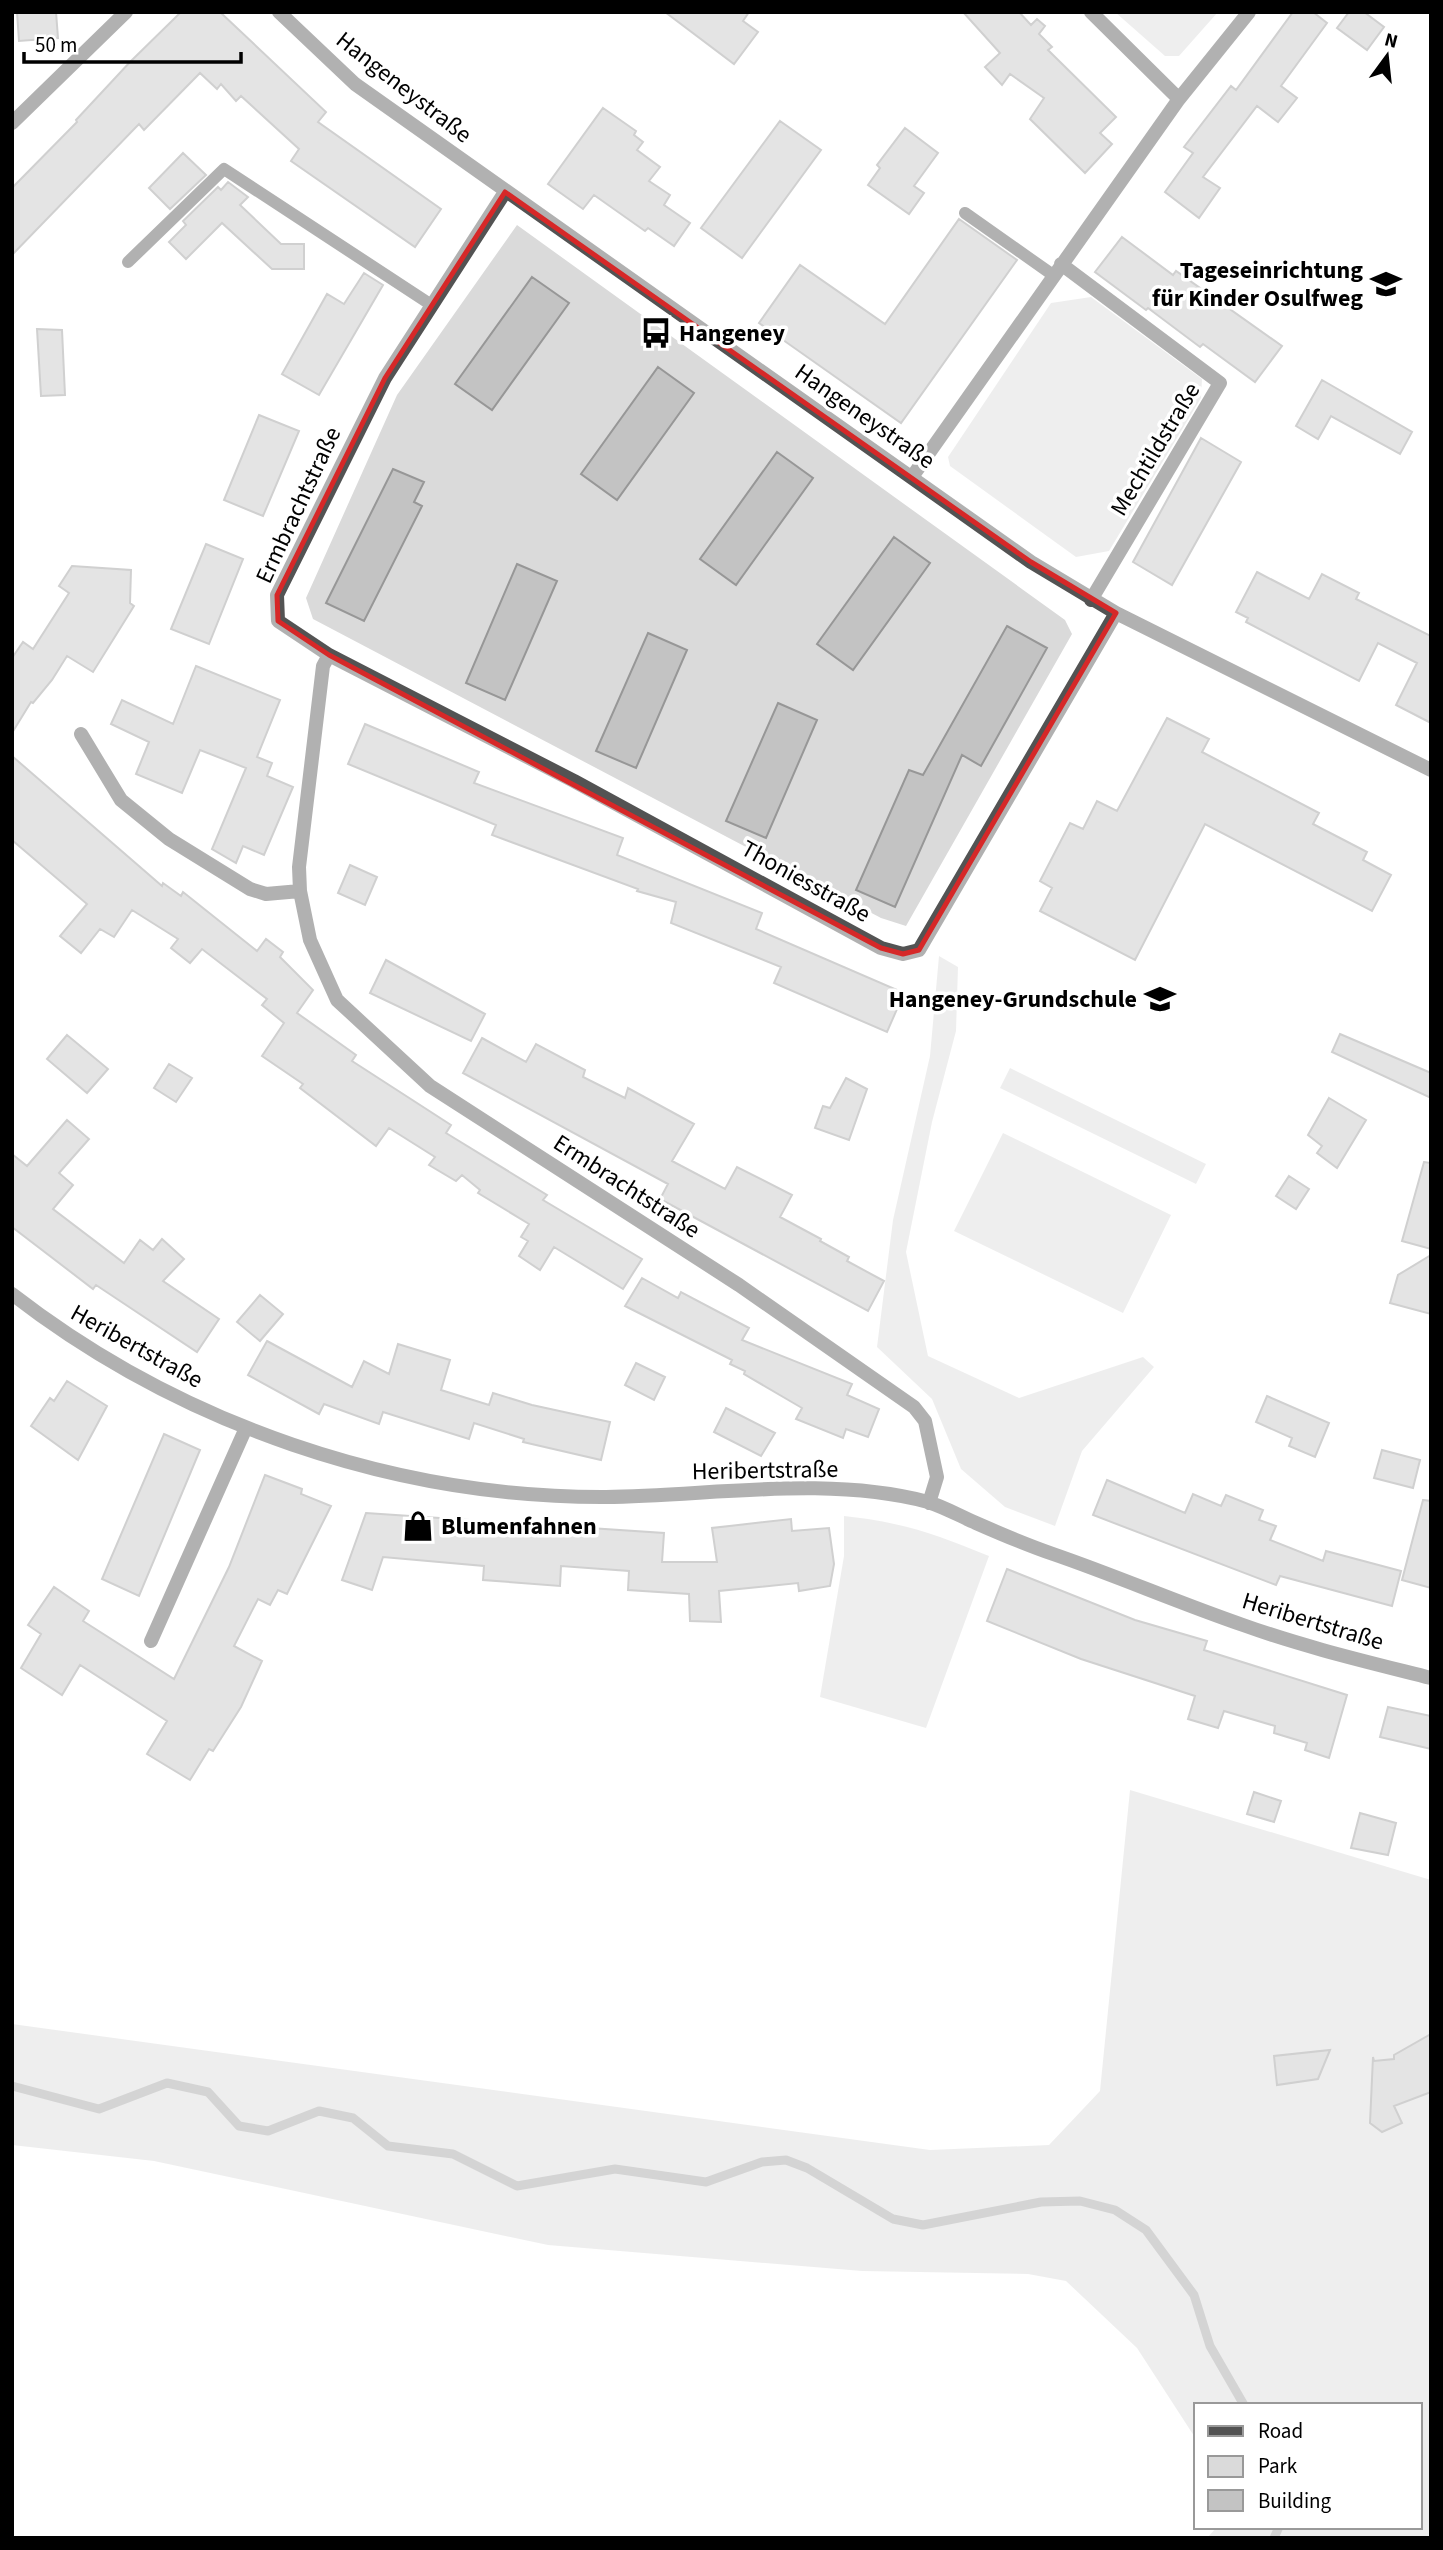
<svg xmlns="http://www.w3.org/2000/svg" width="1443" height="2550" font-family="'Source Sans 3',sans-serif">
<style>
.green{fill:#dadada}
.lines{fill:none;stroke-linecap:round;stroke-linejoin:round}
.stream{stroke:#a1a1a1;stroke-width:9}
.building{fill:#c3c3c3;stroke:#979797;stroke-width:2}
.lane{stroke:#535353;stroke-width:12}
.street{stroke:#535353;stroke-width:14}
.marked{fill:none;stroke:#d62828;stroke-width:5;stroke-linejoin:round}
.labels{text-anchor:middle;stroke-width:7;stroke-linejoin:round;paint-order:stroke}
.street-label{font-size:24px;fill:#000;stroke:#fff}
.poi-label{font-size:24px;font-weight:bold;fill:#000;stroke:#fff;text-anchor:end}
</style>
<rect width="100%" height="100%" fill="#fff"/>
<!-- green -->
<path class="green" d="M1115,12H1218L1179,56H1165Z
M517,225L1065,620L1072,634L906,926L881,918L313,619L306,598L397,395Z
M1091,297L1202,379L1201,398L1109,551L1076,557L950,466L948,457L1051,303Z
M939,956L958,967L956,1031L932,1122L906,1252L928,1356L1019,1398L1143,1357L1154,1367L1082,1451L1055,1526L1005,1507L961,1469L932,1399L877,1347L893,1220L930,1056Z
M1010,1068L1206,1164L1196,1184L1000,1088Z
M1003,1133L1171,1215L1123,1313L954,1231Z
M844,1516C902,1522 935,1534 989,1556L926,1728L820,1697L844,1556Z
M1130,1790L1431,1880V2538H1207L1217,2527H1420V2405H1196V2439L1137,2348L1066,2281L1028,2274L862,2271L548,2245L154,2161L12,2145V2024L930,2150L1049,2145L1100,2091Z"/>
<g class="lines">
<!-- stream -->
<path class="stream" d="M12,2086L99,2109L167,2083L208,2092L239,2126L268,2131L319,2111L353,2118L388,2146L453,2154L517,2186L615,2169L706,2182L762,2162L786,2160L807,2168L893,2219L923,2225L1041,2202L1080,2201L1115,2210L1146,2230L1194,2295L1210,2346L1244,2405
M1274,2538L1279,2527"/>
</g>
<!-- building -->
<path class="building" d="M17,12H56L58,38L19,41Z
M181,12H220L326,112L318,122L441,209L415,247L291,161L299,149L241,96L236,101L221,84L217,89L200,73L144,130L139,124L12,255V188L77,122L76,120L130,62Z
M665,12H749L743,21L758,32L734,64Z
M963,12H1019L1031,25L1037,19L1045,26L1039,34L1052,47L1048,50L1116,117L1100,133L1112,144L1085,173L1030,119L1044,98L1010,74L1002,85L985,67L1000,53Z
M1293,12H1313L1327,23L1281,86L1297,98L1278,122L1257,106L1203,177L1220,188L1199,218L1165,192L1193,153L1184,147L1231,86L1236,90Z
M1349,12H1364L1384,27L1367,50L1337,28Z
M603,108L636,131L634,135L643,142L637,150L660,167L649,181L670,195L664,205L690,223L674,246L648,228L645,231L594,195L583,209L548,184Z
M780,121L821,150L742,258L701,228Z
M905,128L938,153L914,186L924,193L909,214L868,185L880,168L877,165Z
M183,153L206,175L170,209L149,188Z
M228,182L248,197L240,205L281,244H304V269H272L222,223L186,259L169,242L186,225L183,221L218,187L221,190Z
M959,219L1017,260L901,423L759,323L800,265L885,324Z
M1122,237L1173,275L1176,271L1282,346L1255,382L1203,344L1200,347L1148,308L1146,310L1095,272Z
M364,273L383,285L319,395L282,374L327,294L344,304Z
M532,277L569,303L492,410L455,384Z
M37,329L62,330L65,395L41,396Z
M658,367L694,393L617,500L581,474Z
M1322,380L1412,432L1400,454L1331,416L1318,439L1296,426Z
M259,415L299,431L263,516L224,500Z
M1201,438L1241,462L1172,585L1133,562Z
M777,452L813,478L736,585L700,559Z
M393,469L424,482L414,502L422,506L364,621L326,603Z
M894,537L930,563L853,670L817,644Z
M206,544L243,559L209,644L171,629Z
M517,564L557,581L505,700L466,683Z
M72,566L131,570L130,603L134,606L93,672L67,656L52,680L33,703L31,702L12,733V658L23,642L33,649L69,593L59,586Z
M1257,572L1309,599L1322,574L1359,593L1356,599L1431,636V723L1396,705L1417,663L1378,643L1359,681L1246,622L1248,618L1236,612Z
M1007,626L1047,648L981,766L962,755L895,907L856,890L909,770L923,775Z
M648,633L687,650L636,768L596,751Z
M196,666L280,700L257,757L272,763L267,776L293,787L264,855L243,846L236,863L212,849L246,768L200,750L182,793L136,774L149,742L111,724L122,700L173,724Z
M778,703L817,720L766,838L726,821Z
M1167,718L1209,739L1202,752L1319,813L1313,824L1367,852L1363,860L1391,875L1372,911L1205,824L1135,960L1040,911L1052,888L1040,881L1070,823L1083,829L1097,801L1117,811Z
M365,724L479,772L474,783L623,838L617,855L762,913L756,929L904,993L887,1032L774,983L781,967L671,923L676,902L637,891L638,889L492,835L496,825L348,764Z
M12,756L162,886L163,883L181,896L183,892L257,951L266,939L283,952L280,957L313,990L297,1013L356,1055L352,1061L451,1125L446,1133L547,1195L543,1200L642,1259L623,1289L554,1247L540,1270L519,1256L528,1241L521,1237L529,1224L478,1193L480,1190L462,1175L456,1181L429,1165L435,1157L389,1128L376,1146L300,1088L303,1084L262,1056L284,1023L262,1005L267,999L202,949L190,963L171,948L178,939L132,910L114,937L100,929L81,953L60,936L87,904L12,840Z
M350,865L377,877L365,905L338,893Z
M386,960L485,1014L471,1041L370,993Z
M1340,1034L1431,1073V1098L1332,1052Z
M67,1035L108,1069L87,1093L47,1059Z
M482,1038L526,1062L536,1044L585,1070L583,1077L625,1098L628,1088L694,1124L672,1161L725,1189L737,1167L792,1195L780,1217L821,1239L820,1241L849,1257L847,1261L884,1281L868,1311L660,1199L668,1184L463,1073Z
M169,1064L192,1078L176,1102L154,1088Z
M846,1078L867,1089L849,1140L815,1128L823,1106L830,1108Z
M1329,1098L1366,1120L1337,1168L1317,1153L1322,1146L1308,1135Z
M67,1120L89,1139L59,1173L73,1185L53,1209L124,1263L140,1240L153,1250L162,1239L184,1259L163,1281L219,1319L197,1352L96,1285L93,1289L12,1227V1154L27,1166Z
M1424,1162L1431,1163V1249L1402,1241Z
M1289,1176L1309,1189L1296,1209L1276,1196Z
M1431,1255V1314L1390,1303L1398,1275Z
M642,1278L678,1298L681,1292L749,1328L742,1340L852,1384L847,1395L879,1409L868,1437L846,1429L843,1438L796,1419L802,1408L744,1374L745,1371L730,1364L732,1360L625,1306Z
M260,1295L283,1314L260,1341L237,1322Z
M267,1341L352,1387L364,1361L389,1374L398,1344L450,1360L441,1390L489,1405L493,1393L532,1405L610,1422L601,1460L523,1442L524,1439L474,1423L469,1439L383,1412L379,1424L324,1404L319,1414L248,1375Z
M636,1363L665,1377L654,1400L625,1385Z
M67,1381L107,1406L78,1460L31,1426L50,1398L54,1401Z
M1267,1396L1329,1423L1315,1457L1289,1446L1292,1438L1256,1422Z
M726,1408L775,1433L761,1456L714,1432Z
M164,1434L200,1450L139,1596L102,1579Z
M1382,1450L1420,1460L1413,1488L1374,1478Z
M265,1475L302,1489L301,1494L331,1506L287,1594L278,1590L270,1605L258,1599L234,1646L262,1661L241,1707L213,1751L209,1749L190,1780L147,1754L167,1721L80,1665L62,1695L21,1668L41,1634L28,1625L54,1587L89,1611L83,1621L174,1679L229,1567Z
M1107,1480L1185,1513L1193,1494L1221,1506L1226,1495L1263,1510L1259,1520L1276,1526L1270,1540L1323,1561L1326,1551L1401,1571L1392,1606L1280,1576L1276,1585L1093,1515Z
M1423,1500L1431,1501V1588L1402,1580Z
M366,1513L664,1533L662,1562H717L712,1528L791,1519L792,1531L829,1528L834,1564L830,1586L799,1591L798,1583L719,1591L721,1622L690,1621L689,1594L628,1590L629,1571L561,1566L560,1586L483,1580L484,1566L383,1557L372,1590L342,1580Z
M1007,1569L1135,1620L1207,1641L1204,1650L1347,1695L1329,1758L1305,1750L1307,1743L1274,1733L1275,1726L1224,1711L1218,1728L1188,1719L1195,1696L1081,1659L987,1621Z
M1388,1707L1431,1716V1749L1380,1737Z
M1254,1792L1281,1801L1274,1822L1247,1814Z
M1360,1813L1396,1823L1388,1855L1351,1848Z
M1431,2034V2092L1394,2106L1402,2123L1382,2132L1370,2123L1373,2057L1374,2061L1394,2059V2055Z
M1330,2050L1318,2079L1277,2085L1274,2056Z"/>
<g class="lines">
<!-- lane -->
<path class="lane" d="M965,213L1053,275
M128,262L224,169L430,304"/>
<!-- street -->
<path class="street" d="M279,12L355,84L1031,562L1116,613L1431,770
M1091,12L1179,99
M12,123L126,12
M505,192L385,378L277,595L278,621L329,655L323,666L299,867L300,891L310,940L337,1000L430,1086L739,1285L914,1407L925,1421L937,1477L929,1503
M1061,264L1220,383L1091,600
M912,477L1179,99L1249,12
M329,655L574,781L881,948L903,954L919,950L1116,613
M81,734L121,800L169,839L250,889L266,894L300,891
M12,1294C180,1424 394,1498 606,1497C710,1496 826,1475 928,1502C944,1507 960,1516 976,1523C1001,1534 1027,1545 1053,1554C1117,1576 1179,1603 1243,1625C1304,1647 1368,1662 1431,1678
M151,1641L245,1430"/>
</g>
<!-- marked area -->
<path d="M0 0H1443V2550H0ZM505,192L1031,562L1116,613L919,950L903,954L881,948L329,655L278,621L277,595L385,378Z" fill="#fff" fill-opacity=".55" fill-rule="evenodd"/>
<path class="marked" d="M505,192L1031,562L1116,613L919,950L903,954L881,948L329,655L278,621L277,595L385,378Z"/>
<!-- icons -->
<defs>
<symbol id="school-bare" viewBox="-9 -9 18 18"><path d="M0-5L7-2L0 1L-7-2ZM-4 1L0 2.5L4 1V4Q0 6-4 4Z" fill="#000" stroke="#fff" stroke-width="2.5" paint-order="stroke"/></symbol>
<symbol id="bus-bare" viewBox="-9 -9 18 18"><path d="M-5-6H5V4H4V6H2V4H-2V6H-4V4H-5ZM-3.5-4V0h7V-4ZM-3.5 1.2v1.5H-2V1.2ZM2 1.2v1.5H3.5V1.2Z" fill="#000" stroke="#fff" stroke-width="2.5" paint-order="stroke"/></symbol>
<symbol id="shop-bare" viewBox="-9 -9 18 18"><path d="M-5-2.5h2.3a2.7 3.5 0 0 1 5.4 0H5L5.5 6h-11ZM-1.5-2.5h3a1.5 2.3 0 0 0-3 0Z" fill="#000" stroke="#fff" stroke-width="2.5" paint-order="stroke"/></symbol>
</defs>
<g fill-rule="evenodd">
<use href="#school-bare" x="1364" y="262" width="44" height="44"/>
<use href="#bus-bare" x="634" y="311" width="44" height="44"/>
<use href="#school-bare" x="1138" y="977" width="44" height="44"/>
<use href="#shop-bare" x="396" y="1504" width="44" height="44"/>
</g>
<g class="labels">
<!-- street labels -->
<g class="street-label">
<text transform="translate(404 87) rotate(38)" y="8">Hangeneystraße</text>
<text transform="translate(865 416) rotate(35)" y="8">Hangeneystraße</text>
<text transform="translate(1155 449) rotate(-59)" y="8">Mechtildstraße</text>
<text transform="translate(298 505) rotate(-65)" y="8">Ermbrachtstraße</text>
<text transform="translate(806 881) rotate(29)" y="8">Thoniesstraße</text>
<text transform="translate(627 1186) rotate(33)" y="8">Ermbrachtstraße</text>
<text transform="translate(137 1346) rotate(29)" y="8">Heribertstraße</text>
<text transform="translate(765 1470) rotate(-1)" y="8">Heribertstraße</text>
<text transform="translate(1313 1621) rotate(17)" y="8">Heribertstraße</text>
</g>
<!-- poi labels -->
<g class="poi-label">
<text x="1363" y="278">Tageseinrichtung<tspan x="1363" dy="28">für Kinder Osulfweg</tspan></text>
<text x="679" y="341" text-anchor="start">Hangeney</text>
<text x="1137" y="1007">Hangeney-Grundschule</text>
<text x="441" y="1534" text-anchor="start">Blumenfahnen</text>
</g>
</g>
<!-- border -->
<rect width="1443" height="2550" fill="none" stroke="#000000" stroke-width="28"/>
<!-- legend -->
<rect x="1194" y="2403" width="228" height="126" fill="#ffffff" stroke="#999999" stroke-width="2"/>
<rect x="1208" y="2426" width="35" height="10" fill="#535353" stroke="#999999" stroke-width="2"/>
<text x="1258" y="2438" font-size="21" fill="#000000">Road</text>
<rect x="1208" y="2456" width="35" height="21" fill="#dadada" stroke="#999999" stroke-width="2"/>
<text x="1258" y="2473" font-size="21" fill="#000000">Park</text>
<rect x="1208" y="2490" width="35" height="21" fill="#c3c3c3" stroke="#999999" stroke-width="2"/>
<text x="1258" y="2508" font-size="21" fill="#000000">Building</text>
<!-- north arrow -->
<g transform="translate(1387 56) rotate(15)" stroke="#ffffff" stroke-width="5" paint-order="stroke">
<path d="M0-5L12 26L0 18L-12 26Z" fill="#000000"/>
<text y="-10" font-size="19" font-weight="bold" text-anchor="middle" fill="#000000">N</text>
</g>
<!-- scale -->
<path d="M24 52v10h217v-10" fill="none" stroke="#000000" stroke-width="3.5"/>
<text x="35" y="52" font-size="21" fill="#000000" stroke="#ffffff" stroke-width="5" paint-order="stroke">50 m</text>
</svg>
